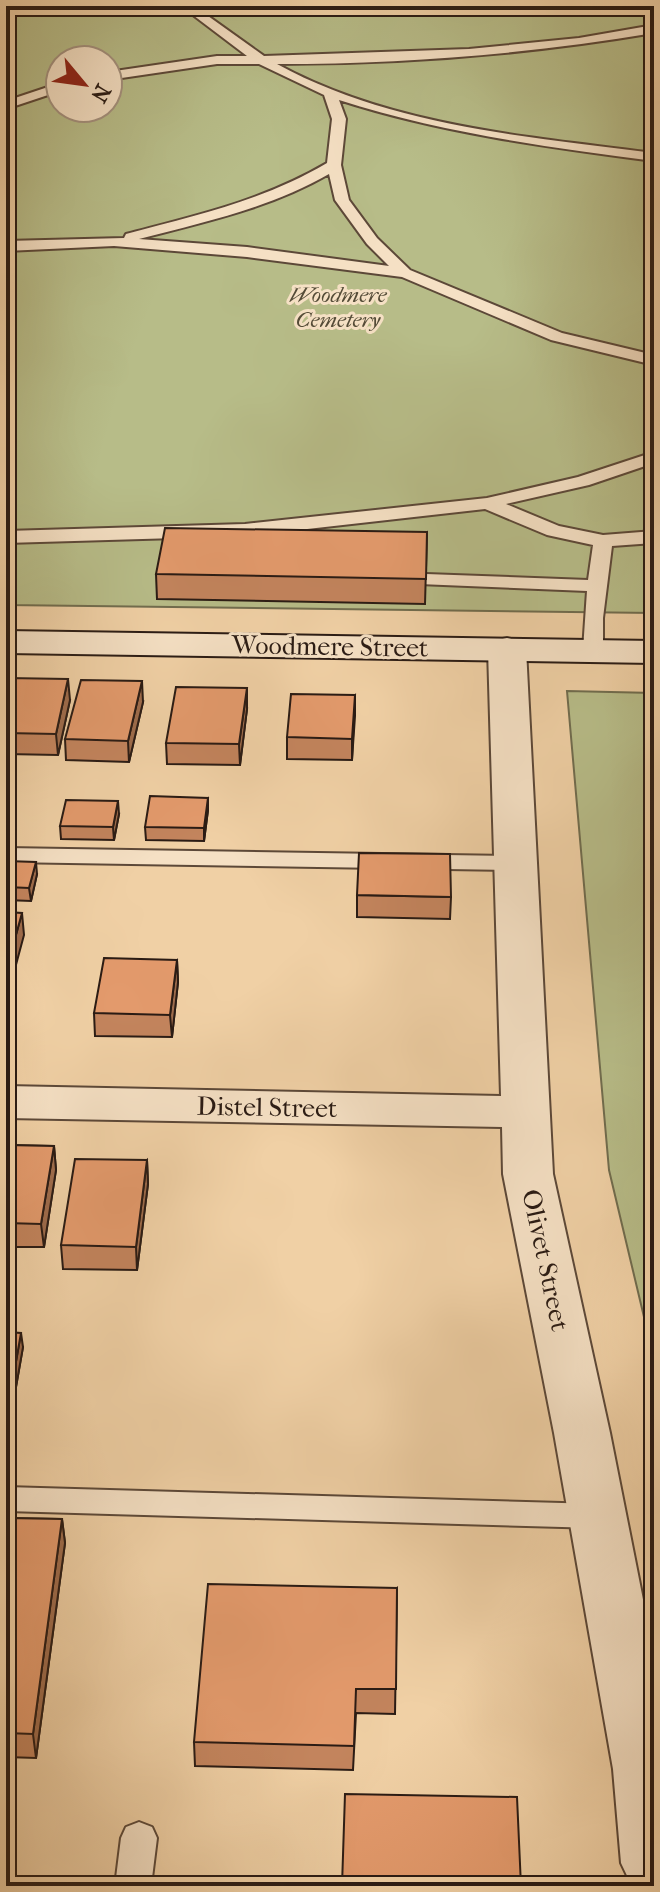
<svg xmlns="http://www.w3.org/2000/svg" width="660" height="1892" font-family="'IM FELL French Canon',serif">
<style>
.green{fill:#b7bc88;stroke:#706c4e;stroke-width:2;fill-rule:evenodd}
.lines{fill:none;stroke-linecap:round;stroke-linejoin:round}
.lane-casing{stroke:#5c4838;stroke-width:4}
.street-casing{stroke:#5c4838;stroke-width:4}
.secondary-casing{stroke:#2a1b14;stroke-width:4}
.lane{fill:#f5e0c4;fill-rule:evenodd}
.street{fill:#f5e0c4;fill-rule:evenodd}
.secondary{fill:#f5e0c4;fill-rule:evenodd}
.wall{fill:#c3845d;stroke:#2a1b14;stroke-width:2}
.shaded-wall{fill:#9f6c4c;stroke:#2a1b14;stroke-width:2}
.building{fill:#e39a6c;stroke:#2a1b14;stroke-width:2}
.labels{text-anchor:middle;stroke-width:6;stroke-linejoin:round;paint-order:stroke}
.far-park-label{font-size:22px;font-style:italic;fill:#544b37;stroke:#f5e0c4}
.street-label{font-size:26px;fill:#2a1b14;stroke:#f5e0c4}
</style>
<rect width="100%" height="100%" fill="#f0d0a5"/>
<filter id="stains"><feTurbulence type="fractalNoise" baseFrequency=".0025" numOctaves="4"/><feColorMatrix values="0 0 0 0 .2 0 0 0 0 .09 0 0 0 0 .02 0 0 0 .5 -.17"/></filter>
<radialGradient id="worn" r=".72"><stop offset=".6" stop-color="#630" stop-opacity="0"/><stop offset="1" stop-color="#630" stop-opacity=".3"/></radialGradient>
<!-- green -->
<path class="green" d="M6,6H654V613L6,605ZM60,60H108V108H60Z
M567,691L654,693V1359L609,1170Z"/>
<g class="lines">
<defs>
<path id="lane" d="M181,6H194L264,56L469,49L579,38L654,25V33C530,54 403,64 277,64C390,126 528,137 654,153V161C548,147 441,133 339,100L346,119L341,165L349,200L377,238L410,270L562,333L654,355V365L551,340L402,277L247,257L114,246L6,251V241L124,238L126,234C198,215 262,201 327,163L332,119L324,95L259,64H217L108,80V72L217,56H247ZM329,174L335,200L367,244L389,266L247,247L139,239C205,222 270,208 329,174Z
M60,83V91L6,109V101Z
M654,452V463L589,485L506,504L559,526L603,535L654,531V543L612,546L603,618V650L593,656L583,650L587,591L419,584L416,580L426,574L588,580L593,545L547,535L485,509L245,536L6,543V531L245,524L487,498L578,477Z
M6,848L517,856L525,858L528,863L525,868L517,870L6,862Z
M6,1487L598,1504L609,1507L614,1516L609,1525L598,1528L6,1511Z
M139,1822L152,1827L157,1838L151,1886H115L121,1838L126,1827Z"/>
<path id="street" d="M507,638L520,641L526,649L553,1174L610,1433L654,1655V1886L631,1884L621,1863L613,1769L554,1433L503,1174L502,1127L6,1118V1086L501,1096L488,649L494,641Z"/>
<path id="secondary" d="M6,631L654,641V663L6,653Z"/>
</defs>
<!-- lane casing -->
<use href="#lane" class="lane-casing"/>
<!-- street casing -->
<use href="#street" class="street-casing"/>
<!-- secondary casing -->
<use href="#secondary" class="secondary-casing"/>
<!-- lane -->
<use href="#lane" class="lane"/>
<!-- street -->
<use href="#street" class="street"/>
<!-- secondary -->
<use href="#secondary" class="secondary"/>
</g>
<!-- wall -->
<path class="wall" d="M427,532L425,604L157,599L156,574Z
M6,680L70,700L58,755L6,754Z
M355,695L352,760L287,759V737Z
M143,702L129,762L66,760L65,739Z
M247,709L240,765L167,764L166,743Z
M208,798V810L204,841L146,840L145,827Z
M119,814L114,840L61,839L60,826Z
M6,861L37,874L31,901L6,900Z
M357,895L451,897L450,919L357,917Z
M177,960L178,982L172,1037L95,1036L94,1013Z
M6,1145L54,1146L56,1170L44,1247H6Z
M147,1160L148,1184L137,1270L63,1269L61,1245Z
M6,1332L23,1347L13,1404L6,1403Z
M6,1518L62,1519L65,1543L36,1758L6,1757Z
M397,1588L395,1714L356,1713L353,1770L195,1766L194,1742Z"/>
<!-- shaded-wall -->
<path class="shaded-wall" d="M68,679L70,700L58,755L56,734Z
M142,681L143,702L129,762L128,741Z
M247,688V709L240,765L239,744Z
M355,695V716L352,760V739Z
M208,798V810L204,841V828Z
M118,801L119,814L114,840L113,827Z
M36,862L37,874L31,901L29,888Z
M22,913L24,935L6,1002V971Z
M177,960L178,982L172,1037L170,1015Z
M54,1146L56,1170L44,1247L41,1224Z
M147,1160L148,1184L137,1270L136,1247Z
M21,1333L23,1347L13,1404L11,1390Z
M62,1519L65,1543L36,1758L33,1734Z"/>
<!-- building -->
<path class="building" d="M165,528L427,532L426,579L156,574Z
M7,678L68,679L56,734L6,733Z
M81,680L142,681L128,741L65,739Z
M176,687L247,688L239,744L166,743Z
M291,694L355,695L352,739L287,737Z
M150,796L208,798L204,828L145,827Z
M66,800L118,801L113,827L60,826Z
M359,853L450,854L451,897L357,895Z
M6,861L36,862L29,888L6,887Z
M6,912L22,913L6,971Z
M104,958L177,960L170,1015L94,1013Z
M6,1145L54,1146L41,1224L6,1223Z
M75,1159L147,1160L136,1247L61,1245Z
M6,1332L21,1333L11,1390H6Z
M6,1518L62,1519L33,1734L6,1733Z
M208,1584L397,1588L396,1689H356L354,1746L194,1742Z
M345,1794L517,1797L521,1886H342Z"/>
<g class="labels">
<!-- far-park labels -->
<g class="far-park-label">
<text x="338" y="302">Woodmere<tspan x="338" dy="25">Cemetery</tspan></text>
</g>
<!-- street labels -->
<g class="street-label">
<text transform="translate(330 646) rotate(1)" y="9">Woodmere Street</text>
<text transform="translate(267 1107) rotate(1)" y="9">Distel Street</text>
<text transform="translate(546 1260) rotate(78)" y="9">Olivet Street</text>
</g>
</g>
<!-- margin -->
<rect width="660" height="1892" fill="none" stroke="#f0d0a5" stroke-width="32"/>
<rect x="8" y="8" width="644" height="1876" fill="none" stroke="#2a1b14" stroke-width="4"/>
<rect x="16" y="16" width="628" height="1860" fill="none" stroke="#2a1b14" stroke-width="2"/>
<!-- north arrow -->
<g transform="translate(84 84) rotate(119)"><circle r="38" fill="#f5e0c4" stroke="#a4917e" stroke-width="2"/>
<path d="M0-6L14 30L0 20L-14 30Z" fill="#8f2418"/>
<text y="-12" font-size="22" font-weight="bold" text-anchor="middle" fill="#2a1b14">N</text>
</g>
<rect width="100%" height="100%" filter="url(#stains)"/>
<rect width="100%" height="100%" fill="url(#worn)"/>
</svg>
